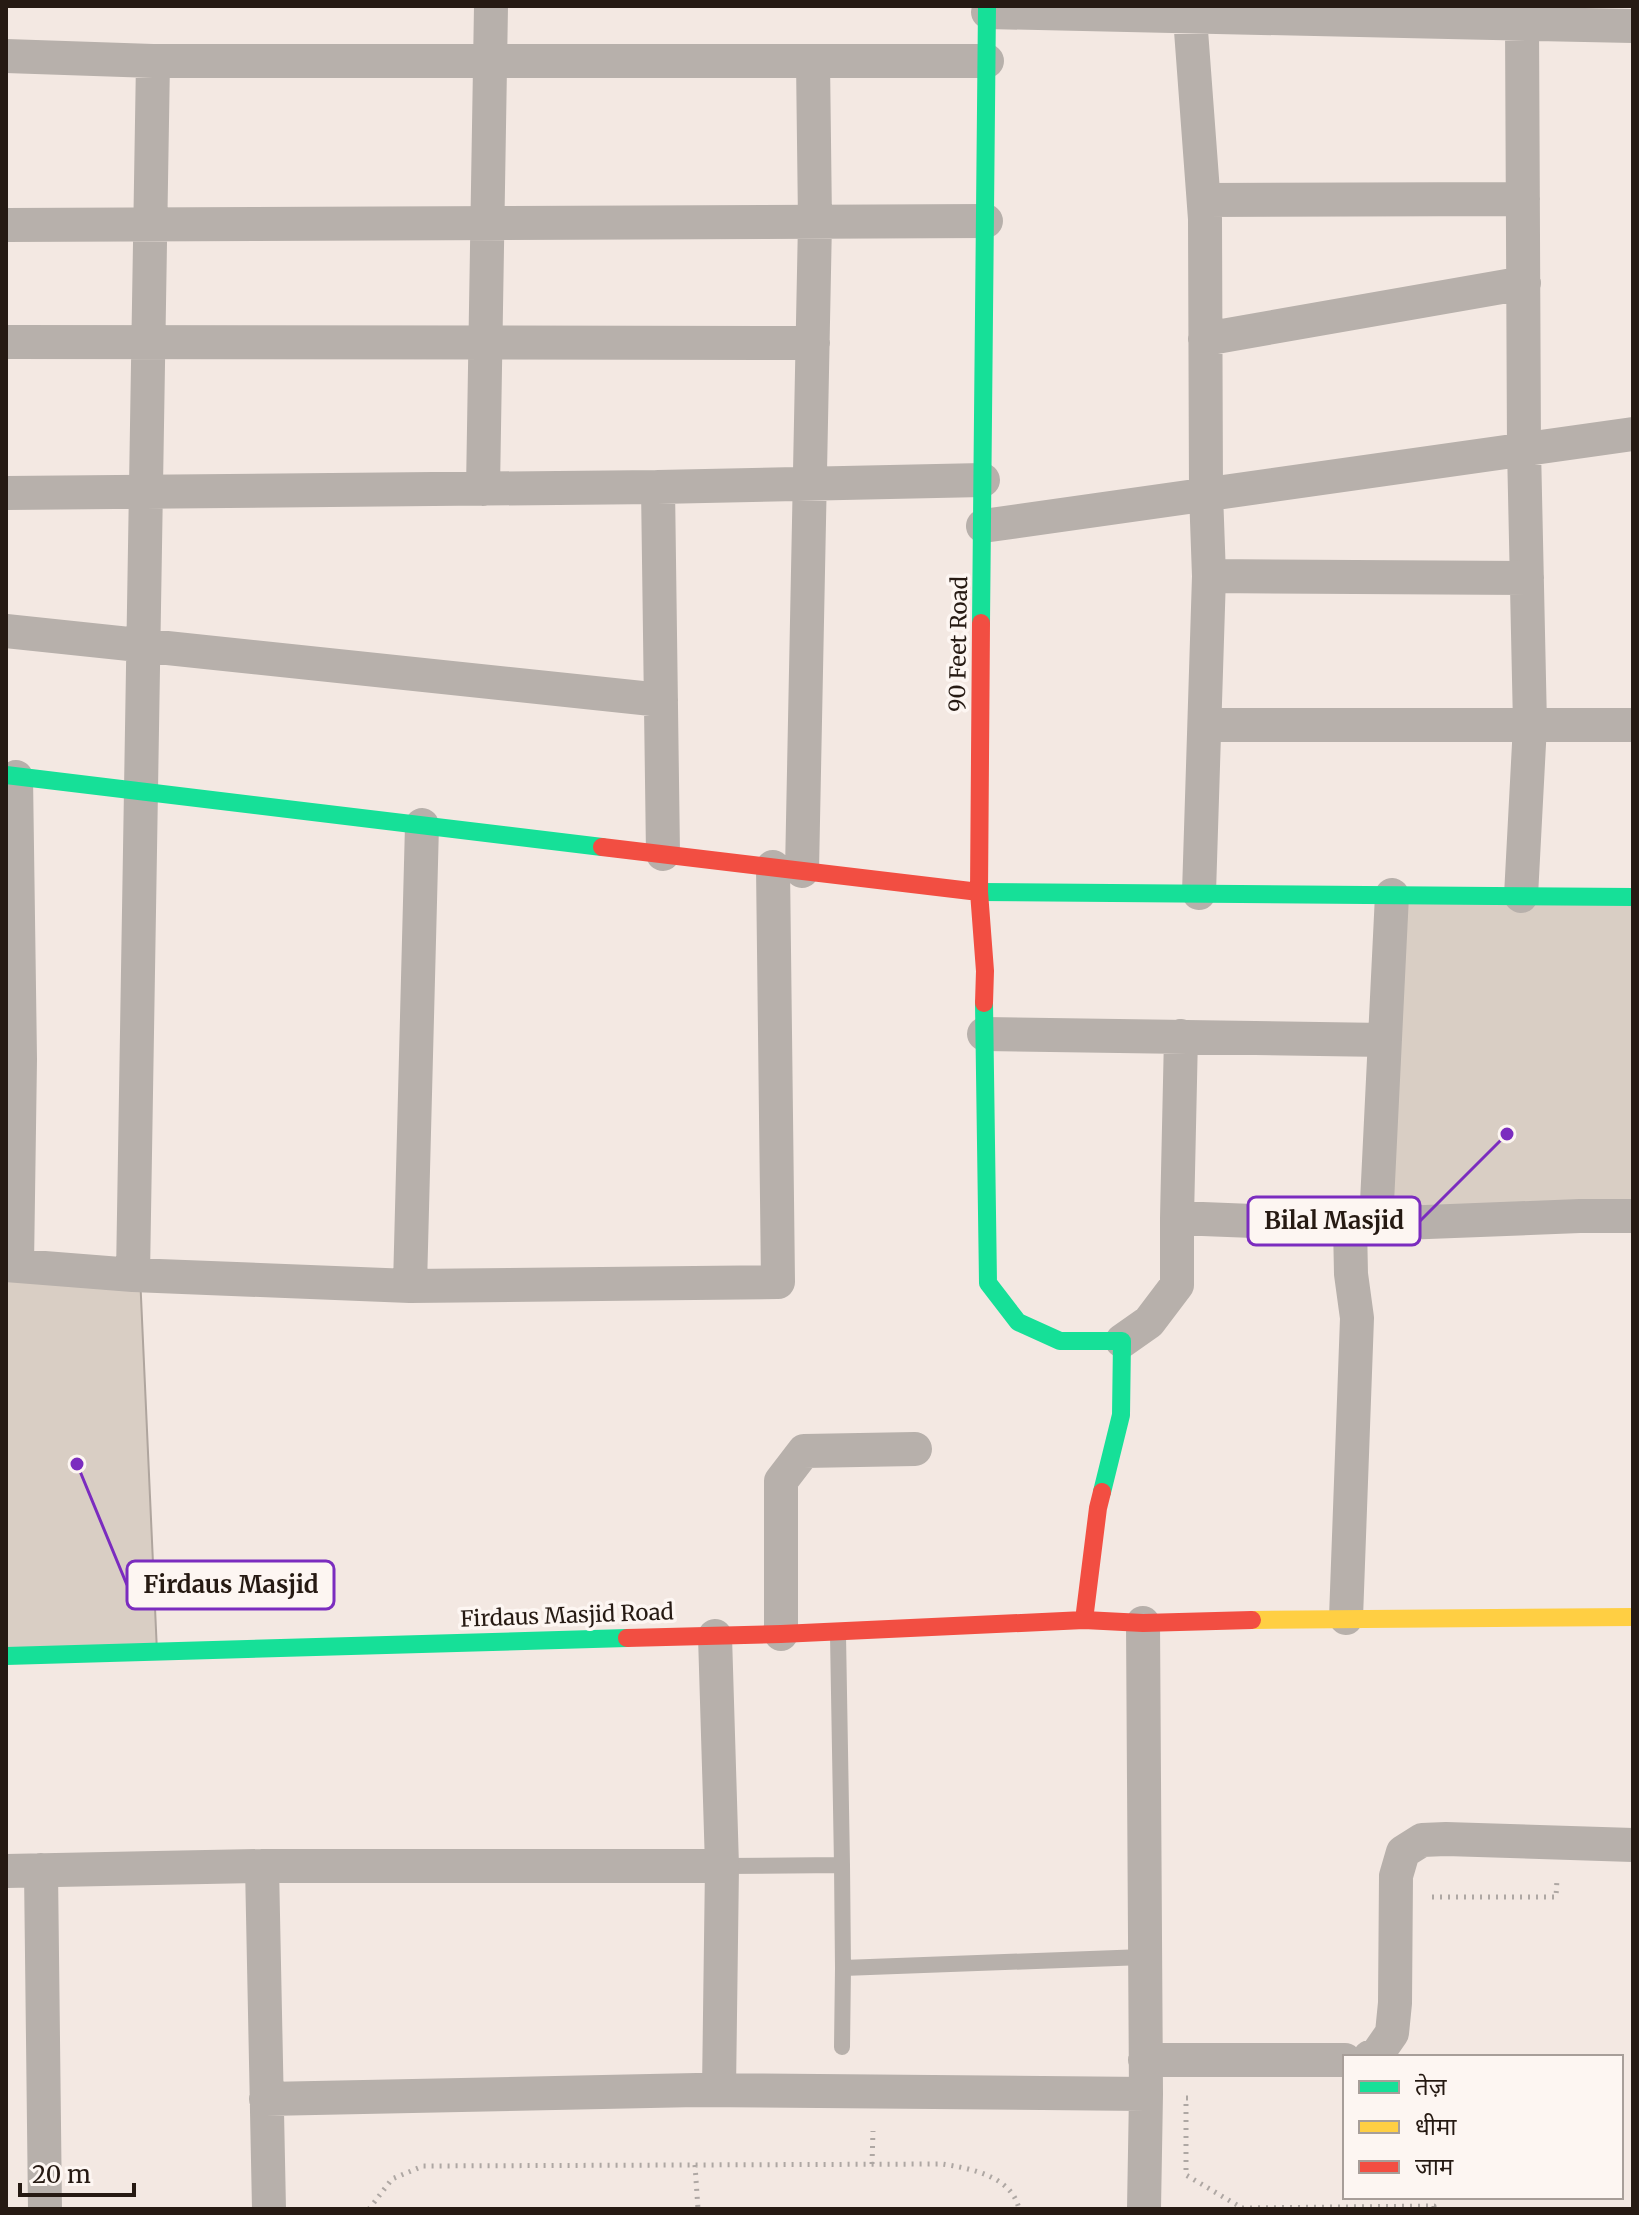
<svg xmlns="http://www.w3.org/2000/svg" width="1639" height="2215" font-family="Merriweather,'Noto Sans Devanagari',serif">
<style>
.building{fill:#d9cec4;stroke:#afa59e;stroke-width:2}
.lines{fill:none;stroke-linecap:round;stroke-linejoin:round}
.path{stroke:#aea7a3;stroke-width:5;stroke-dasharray:2 6;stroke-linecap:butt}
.lane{stroke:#b7b0ab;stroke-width:16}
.street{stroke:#b7b0ab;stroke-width:34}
.fast{stroke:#16e098;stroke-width:18}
.slow{stroke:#ffcf43;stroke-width:18}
.jam{stroke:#f24e42;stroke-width:18}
.labels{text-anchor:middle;stroke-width:7;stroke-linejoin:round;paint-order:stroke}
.street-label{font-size:22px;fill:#261a13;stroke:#fdf6f2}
.leader{fill:none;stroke:#7b2cbf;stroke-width:3}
.callout-dot{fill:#7b2cbf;stroke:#fdf6f2;stroke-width:3}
.callout{fill:#fdf6f2;stroke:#7b2cbf;stroke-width:3}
.callout-label{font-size:24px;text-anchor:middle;font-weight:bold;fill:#261a13}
</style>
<rect width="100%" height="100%" fill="#f3e8e2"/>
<!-- building -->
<path class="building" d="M1392,901L1633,903V1211L1377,1214Z
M6,1270L140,1275L157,1652L6,1656Z"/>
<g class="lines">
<!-- path -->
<path class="path" d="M1432,1897H1556L1557,1879
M1188,2098H1186V2175L1242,2208L1434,2206V2209
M872,2164L873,2131
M695,2165L698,2209
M369,2209L392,2179L423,2166L942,2164C969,2168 1012,2176 1019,2209"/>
<!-- lane -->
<path class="lane" d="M838,1635L842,1865
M722,1866L842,1865L843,1968
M842,2047L843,1968L1144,1957"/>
<!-- street -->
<path class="street" d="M988,12L1633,26
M1190,17L1205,219L1206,493L1209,576L1199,893
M6,56L153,61H987
M1204,200L1523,199
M6,225L986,221
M1205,339L1524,283
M6,342L813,343
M658,487L663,854
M483,489L491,6
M6,493L658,487L983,480
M983,526L1633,434
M1209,576L1527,578
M6,631L661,700
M1206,725H1633
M16,777L20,1059L17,1265
M802,871L815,222L813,61
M1521,896L1530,725L1524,448L1522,23
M984,1034L1385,1040
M1181,1036L1177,1218L1350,1225
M1376,1223L1392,895
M6,1265L133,1275L410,1286L778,1282L773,867
M133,1275L153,61
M410,1286L422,825
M1122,1341L1149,1322L1177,1285V1218
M1346,1618L1357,1318L1351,1274L1350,1225L1580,1216H1633
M1143,1623L1146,2094L1144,2209
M781,1634V1481L804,1451L915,1449
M715,1636L722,1866L719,2090
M262,1866L269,2209
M41,1870L45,2209
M6,1871L262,1866H722
M1370,2057L1376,2056L1392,2033L1395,2003L1396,1876L1403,1852L1422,1840L1446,1839L1633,1845
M1145,2060H1345
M266,2099L697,2090L1146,2094"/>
<!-- fast -->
<path class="fast" d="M981,623L987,6
M6,775L602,847
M979,892L1633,897
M984,1003L988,1283L1018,1322L1060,1341H1122L1121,1415L1102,1492
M6,1656L627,1638"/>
<!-- slow -->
<path class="slow" d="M1252,1620L1633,1617"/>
<!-- jam -->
<path class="jam" d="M981,623L979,892L985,971L984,1003
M602,847L979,892
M1084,1620L1098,1508L1102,1492
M627,1638L781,1634L1084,1620L1143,1623L1252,1620"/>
</g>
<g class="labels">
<!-- street labels -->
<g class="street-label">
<text transform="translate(958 644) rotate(-89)" y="8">90 Feet Road</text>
<text transform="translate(567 1615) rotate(-2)" y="8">Firdaus Masjid Road</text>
</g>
</g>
<!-- callouts -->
<path class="leader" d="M1507 1134L1420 1221M77 1464L127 1585"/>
<g class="callout-dot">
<circle cx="1507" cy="1134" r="8"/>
<circle cx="77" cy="1464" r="8"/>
</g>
<g class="callout">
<rect x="1248" y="1197" width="172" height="48" rx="8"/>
<rect x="127" y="1561" width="207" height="48" rx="8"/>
</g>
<g class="callout-label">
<text x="1334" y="1229">Bilal Masjid</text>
<text x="231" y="1593">Firdaus Masjid</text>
</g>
<!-- border -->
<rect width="1639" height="2215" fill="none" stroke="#261a13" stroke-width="16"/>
<!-- legend -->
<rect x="1343" y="2055" width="280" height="144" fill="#fdf6f2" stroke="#a79e99" stroke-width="2"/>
<rect x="1359" y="2081" width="40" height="12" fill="#16e098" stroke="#a79e99" stroke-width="2"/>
<text x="1415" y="2095" font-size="24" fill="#261a13">तेज़</text>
<rect x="1359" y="2121" width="40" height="12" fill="#ffcf43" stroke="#a79e99" stroke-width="2"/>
<text x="1415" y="2135" font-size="24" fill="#261a13">धीमा</text>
<rect x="1359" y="2161" width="40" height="12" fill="#f24e42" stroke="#a79e99" stroke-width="2"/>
<text x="1415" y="2175" font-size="24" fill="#261a13">जाम</text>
<!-- scale -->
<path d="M20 2183v12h114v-12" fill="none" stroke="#261a13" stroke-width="4"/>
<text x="32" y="2183" font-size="24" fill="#261a13" stroke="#fdf6f2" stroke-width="6" paint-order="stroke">20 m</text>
</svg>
